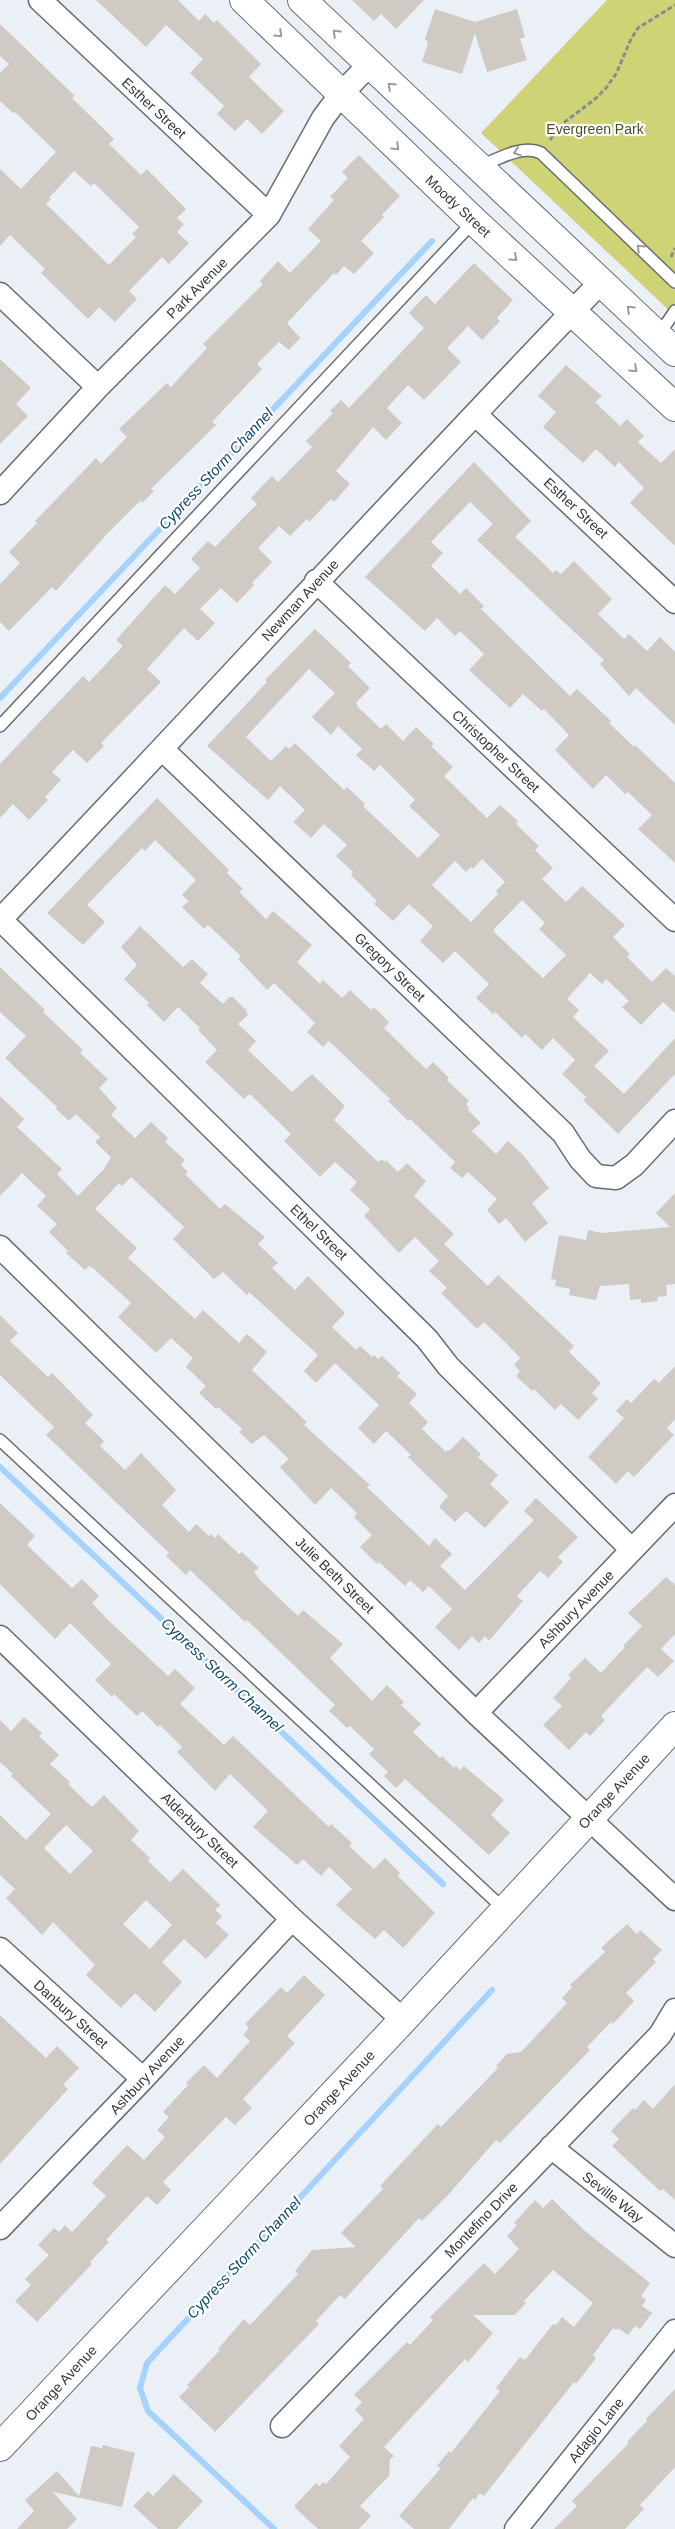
<svg xmlns="http://www.w3.org/2000/svg" width="675" height="2529" font-family="Arial,sans-serif">
<style>
.green{fill:#ced476}
.lines{fill:none;stroke-linecap:round;stroke-linejoin:round}
.stream{stroke:#a6d2fe;stroke-width:6}
.building{fill:#d0cac5;fill-rule:evenodd}
.service-casing{stroke:#686d71;stroke-width:14}
.minor-casing{stroke:#686d71;stroke-width:25}
.secondary-casing{stroke:#686d71;stroke-width:30}
.path{stroke:#888d90;stroke-width:3;stroke-dasharray:5 2.5;stroke-linecap:butt}
.service{stroke:#fff;stroke-width:11}
.minor{stroke:#fff;stroke-width:22}
.secondary{stroke:#fff;stroke-width:28}
.oneway{stroke:#9a9c9c}
.labels{text-anchor:middle;stroke-width:4.5;stroke-linejoin:round;paint-order:stroke}
.street-label{font-size:14px;fill:#35383a;stroke:#fff}
.park-label{font-size:14px;fill:#4d4f25;stroke:#fff}
.water-label{font-size:15px;font-style:italic;fill:#0f4774;stroke:#fff}
</style>
<rect width="100%" height="100%" fill="#eaf0f5"/>
<!-- green -->
<path class="green" d="M607,0H675V316L481,133Z"/>
<g class="lines">
<!-- stream -->
<path class="stream" d="M0,698L432,241
M0,1467L443,1884
M274,2529L148,2411L140,2388L147,2363L492,1990"/>
</g>
<!-- building -->
<path class="building" d="M96,0H178L199,21L205,14L214,23L217,20L261,64L249,77L284,111L262,134L247,119L235,131L217,114L224,106L190,73L203,59L166,25L146,47Z
M352,0H424L396,29L381,14L374,21Z
M435,9L475,22L517,9L525,37L520,39L527,60L487,72L475,33L462,74L422,62L428,42L425,39Z
M0,24L75,96L72,98L114,139L109,144L141,175L147,169L186,209L177,218L184,224L177,232L189,243L169,264L162,257L129,291L137,299L115,322L99,307L88,319L41,273L45,269L10,235L0,246V169L21,189L56,152L15,112L13,113L0,101V73L9,64L0,56ZM74,171L91,186L94,183L139,227L132,234L136,237L109,265L46,204L51,199L49,198Z
M359,155L400,196L382,215L384,217L361,241L374,253L354,274L344,266L336,275L334,273L287,323L300,338L289,350L279,342L257,364L262,369L212,422L216,425L151,489L154,491L142,503L140,501L106,535L56,591L52,587L9,631L0,622V584L20,563L9,552L37,523L35,521L96,458L101,464L127,437L119,429L167,383L171,387L207,348L203,344L263,284L260,281L278,261L290,273L321,241L308,229L334,200L330,197L348,178L342,172Z
M474,263L513,300L497,318L500,321L482,340L468,326L447,348L461,362L424,400L408,385L387,408L402,423L386,440L373,427L336,471L350,484L334,502L331,499L309,522L307,519L290,536L279,526L258,548L272,562L252,583L254,585L237,603L221,588L200,609L215,623L198,641L184,628L147,669L161,682L101,743L104,746L87,763L73,750L52,772L61,780L45,797L48,800L29,820L13,804L0,818V764L83,676L89,682L123,646L116,640L165,585L175,594L200,568L191,559L208,541L215,547L257,504L251,498L272,476L278,482L312,447L306,441L333,413L330,411L341,400L349,408L424,328L409,313L426,295L435,304Z
M0,359L31,388L16,404L28,416L0,444Z
M566,365L602,396L595,402L620,426L627,419L644,436L638,442L661,463L675,449V546L630,503L644,488L619,462L615,467L596,449L583,463L543,427L556,412L538,396Z
M474,462L531,521L515,537L540,560L553,573L556,570L561,574L574,561L612,599L598,614L624,639L629,634L647,651L660,637L675,652V725L636,688L629,696L600,664L604,660L477,540L493,524L470,502L431,542L443,553L431,566L460,594L466,588L484,606L481,609L570,696L577,689L611,721L609,723L634,747L635,745L675,783V863L638,829L652,815L628,792L625,794L606,775L593,789L555,750L569,735L544,709L542,711L523,694L510,708L469,670L484,654L460,631L455,636L437,618L425,631L365,577Z
M315,629L351,663L348,666L370,688L356,703L359,708L381,729L386,724L403,741L416,727L434,744L431,746L453,767L444,776L449,781L487,818L500,805L518,821L516,824L539,846L535,850L553,868L542,879L566,902L582,886L625,925L613,937L630,954L627,957L652,982L666,968L675,976V1013L663,1002L641,1025L622,1007L629,1001L606,979L602,984L590,973L567,999L579,1010L573,1017L609,1051L594,1066L624,1094L675,1038V1074L618,1134L583,1100L586,1097L562,1074L575,1060L553,1038L542,1050L525,1034L522,1038L495,1012L493,1014L476,998L489,984L455,951L443,963L420,941L433,926L409,904L393,921L374,904L377,901L351,875L353,872L336,856L347,845L324,824L311,838L293,822L305,810L280,786L268,800L207,746L267,682L265,680ZM309,669L335,693L312,717L331,735L338,726L362,749L356,755L374,771L380,765L415,800L409,806L440,835L418,858L363,806L365,804L347,787L344,790L295,743L289,749L286,746L271,761L246,737ZM482,859L505,882L496,891L498,894L471,922L432,885L455,861L466,872L471,867L473,869ZM522,900L545,923L539,929L566,955L543,978L494,932V929Z
M157,798L229,870L227,873L243,889L239,892L266,919L273,911L312,945L297,962L320,984L323,980L342,998L350,990L371,1010L374,1007L389,1022L384,1028L426,1069L433,1062L449,1078L447,1080L469,1101L466,1104L469,1108L468,1110L481,1123L472,1131L496,1154L508,1141L523,1155L549,1188L532,1203L548,1223L525,1242L506,1218L499,1224L487,1210L497,1199L468,1172L462,1178L450,1168L455,1162L410,1119L408,1121L388,1101L390,1099L329,1041L323,1047L307,1032L315,1023L274,983L267,990L238,959L241,956L208,925L204,929L182,907L189,901L182,895L196,880L155,840L145,851L142,848L87,905L105,922L83,945L47,913Z
M140,926L183,967L192,959L208,974L200,983L223,1004L229,997H233L247,1011L246,1012L248,1015L238,1024L256,1041L248,1050L292,1092L312,1074L345,1106L334,1120L378,1162L381,1159L385,1162L386,1160L398,1172L407,1163L426,1181L414,1196L454,1234L444,1244L488,1286L498,1275L574,1346L569,1352L601,1383L592,1393L598,1399L578,1420L561,1404L555,1410L534,1389L532,1391L516,1376L520,1371L514,1365L520,1358L507,1344L484,1322L477,1329L441,1293L447,1288L429,1271L439,1261L415,1237L399,1253L364,1216L370,1209L350,1190L357,1182L335,1162L320,1177L284,1141L291,1134L251,1095H248L244,1099L205,1062L217,1050L198,1030L200,1028L178,1007L164,1022L147,1005L149,1003L124,979L137,965L121,947Z
M0,967L45,1010L43,1012L83,1050L80,1053L108,1079L99,1088L117,1108L111,1115L135,1138L151,1122L168,1138L165,1142L185,1160L181,1165L188,1172L185,1174L220,1209L225,1204L265,1237L258,1244L278,1263L272,1268L295,1290L308,1276L345,1313L332,1327L356,1350L360,1346L372,1357L374,1355L378,1359L382,1356L400,1373L397,1376L417,1394L409,1403L428,1422L422,1429L446,1452L448,1450L449,1451L463,1437L481,1454L478,1457L498,1475L490,1484L509,1502L485,1528L466,1511L455,1522L439,1507L448,1496L408,1457L411,1455L386,1431L374,1444L358,1428L379,1405L335,1363L316,1383L304,1371L318,1355L249,1292L247,1295L223,1272L214,1279L173,1239L184,1227L131,1177L122,1186L119,1183L95,1209L137,1248L128,1258L195,1319L203,1310L239,1343L247,1334L267,1352L252,1370L307,1422L304,1425L370,1485L367,1487L429,1546L435,1538L452,1554L440,1566L465,1590L534,1520L524,1511L536,1498L578,1537L558,1557L563,1562L548,1578L540,1571L517,1596L523,1601L489,1641L485,1636L479,1643L472,1636L459,1650L435,1627L452,1609L429,1586L423,1592L410,1580L405,1586L379,1562L377,1564L360,1547L372,1535L354,1517L357,1513L331,1488L315,1505L280,1467L289,1459L264,1435L252,1444L239,1432L242,1429L218,1407L216,1409L199,1393L206,1386L186,1367L193,1358L171,1338L156,1353L118,1317L131,1303L93,1268L89,1266L85,1270L66,1253L68,1251L49,1232L57,1224L37,1206L46,1196L22,1173L0,1196V1096L24,1119L17,1127L62,1169L57,1174L78,1196L104,1169L111,1157L95,1142L100,1137L76,1114L69,1121L56,1109L57,1107L5,1058L26,1036L0,1012Z
M675,1193V1284L666,1285L667,1296L657,1297L658,1301L641,1303V1299L630,1300L629,1284L600,1286L596,1300L569,1295L570,1289L555,1286L556,1280L551,1279L559,1235L586,1240L588,1230L602,1233L670,1227L656,1213Z
M0,1315L18,1333L10,1341L48,1377L52,1373L93,1415L85,1423L104,1441L100,1446L125,1470L141,1453L176,1490L162,1505L189,1532L196,1524L209,1536L211,1534L215,1538L218,1534L239,1554L242,1552L259,1568L254,1572L260,1580L298,1616L303,1610L343,1644L330,1658L372,1701L387,1685L404,1702L401,1705L421,1724L413,1732L440,1758L442,1756L454,1768L456,1766L460,1770L464,1766L504,1800L491,1815L510,1833L489,1855L405,1779L396,1788L384,1776L388,1772L369,1754L374,1749L350,1726L347,1728L329,1711L335,1705L247,1620L245,1622L190,1570L186,1575L166,1556L169,1553L46,1435L54,1427L0,1375Z
M675,1366V1419L667,1428L674,1435L634,1477L628,1471L616,1484L588,1457L624,1418L616,1411L627,1399L631,1403L654,1379L659,1383Z
M0,1503L35,1536L27,1545L72,1588L82,1579L99,1596L92,1603L108,1620L168,1676L175,1669L195,1688L180,1704L224,1745L233,1736L329,1827L331,1824L352,1843L349,1846L374,1869L385,1858L400,1873L398,1876L435,1913L403,1948L384,1930L375,1939L336,1905L352,1889L329,1867L321,1876L303,1859L297,1865L253,1827L268,1811L230,1774L215,1791L177,1752L182,1747L160,1725L158,1727L142,1711L137,1716L114,1694L112,1697L95,1680L111,1664L70,1623L55,1639L0,1584Z
M666,1577L675,1585V1634L661,1649L674,1661L658,1677L647,1667L601,1716L605,1720L590,1736L586,1732L569,1750L543,1725L562,1706L553,1698L571,1678L568,1675L585,1658L601,1673L625,1647L623,1646L642,1626L628,1613Z
M24,1717L42,1733L39,1736L59,1755L50,1764L70,1782L68,1784L92,1807L104,1795L139,1831L131,1840L150,1858L148,1861L170,1882L183,1869L220,1905L215,1910L222,1916L216,1923L229,1935L206,1959L184,1939L162,1962L182,1982L155,2012L135,1993L121,2008L86,1975L95,1965L53,1922L42,1935L6,1898L15,1889L0,1875V1815L26,1840L51,1814L11,1776L13,1774L0,1762V1720L11,1731ZM66,1825L93,1851L70,1874L44,1848ZM146,1900L172,1925L150,1949L123,1924Z
M627,1924L637,1934L640,1930L662,1950L653,1959L656,1962L626,1993L634,2001L613,2024L611,2022L587,2047L590,2050L500,2143L496,2140L448,2195L422,2221L419,2218L345,2299L340,2295L316,2321L319,2324L215,2432L179,2397L189,2387L187,2385L220,2350L218,2349L244,2319L250,2325L298,2274L295,2271L312,2250L356,2247L341,2233L383,2189L380,2186L420,2143L438,2124L441,2127L498,2068L496,2066L507,2054L521,2052L567,2003L562,1998L572,1987L570,1985L605,1952L601,1948Z
M304,1975L325,1995L287,2036L295,2043L243,2099L252,2108L235,2125L226,2117L163,2182L171,2190L157,2205L147,2196L106,2240L109,2242L90,2262L92,2264L37,2322L15,2301L31,2285L25,2279L49,2255L38,2245L54,2228L59,2232L65,2225L72,2232L106,2196L92,2183L127,2145L144,2160L165,2137L157,2130L169,2117L163,2112L188,2085L186,2083L204,2065L217,2078L250,2041L243,2035L249,2028L245,2024L281,1987L287,1993Z
M0,2015L46,2058L57,2046L79,2068L63,2085L68,2089L0,2164Z
M675,2084V2200L663,2189L660,2191L612,2146L619,2139L611,2131L633,2108L635,2110L644,2100L653,2109Z
M552,2199L585,2231L650,2283L641,2296L646,2300L642,2306L652,2313L640,2329L635,2326L628,2335L618,2328L616,2330L613,2328L593,2355L596,2358L576,2384L574,2382L484,2496L480,2493L475,2500L473,2498L449,2529H414L399,2516L441,2468L437,2466L449,2451L451,2453L500,2391L496,2388L520,2357L525,2360L553,2324L556,2325L562,2317L574,2327L593,2303L553,2270L524,2301L526,2303L515,2315H473L493,2333L468,2362L465,2359L384,2447L394,2456L390,2459L389,2476L360,2506L371,2516L359,2529H318L295,2508V2505L316,2483L319,2486L323,2482L326,2484L350,2457L339,2446L364,2419L355,2410L362,2402L354,2395L407,2342L410,2345L433,2320L430,2317L484,2263L495,2274L519,2249L507,2236L517,2225L514,2223L535,2200L543,2208Z
M675,2389V2467L640,2505L644,2509L625,2529H554L577,2506L572,2501L629,2443L627,2442L647,2421L646,2419Z
M103,2445L135,2453L122,2507L53,2492L77,2519L67,2529H17L34,2511L25,2500L57,2471L79,2496L91,2446L102,2448Z
M174,2474L203,2501L177,2529H158L133,2506L148,2491L153,2496Z"/>
<g class="lines">
<defs>
<path id="service" d="M478,167C497,160 521,144 541,153L675,282
M658,336L675,311
M0,726L474,221
M0,1440L505,1910"/>
<path id="minor" d="M40,0L269,215
M0,294L98,387
M476,415L675,602
M0,493L98,387L269,215L323,118L341,94L369,65
M316,581L675,920
M163,750L563,1133L580,1159L596,1176L616,1178L634,1165L675,1121
M0,919L427,1339L448,1366L632,1550
M0,920C202,709 398,492 601,282
M0,1247L476,1713L675,1899
M0,1637L292,1919L403,2020
M476,1713L675,1505
M0,1949L143,2079
M551,2147L675,2246
M0,2228L143,2079L292,1919
M282,2426L660,2035L675,2010
M516,2529L675,2331"/>
<path id="secondary" d="M244,0L474,221L675,407
M302,0L675,352
M0,2447L403,2020L675,1726"/>
</defs>
<!-- service casing -->
<use href="#service" class="service-casing"/>
<!-- minor casing -->
<use href="#minor" class="minor-casing"/>
<!-- secondary casing -->
<use href="#secondary" class="secondary-casing"/>
<!-- path -->
<path class="path" d="M550,140L562,124L594,100L606,88L616,74L631,39L638,28L675,5
M671,257L675,248"/>
<!-- service -->
<use href="#service" class="service"/>
<!-- minor -->
<use href="#minor" class="minor"/>
<!-- secondary -->
<use href="#secondary" class="secondary"/>
</g>
<!-- one-way arrows -->
<defs><path id="oneway-chevron" d="M-2-3.5L2.5 0L-2 3.5" fill="none" stroke-width="1.6" stroke-linecap="round" stroke-linejoin="round" transform="scale(1.25)"/></defs>
<g class="oneway">
<use href="#oneway-chevron" transform="translate(336 33) rotate(-136)"/>
<use href="#oneway-chevron" transform="translate(279 34) rotate(44)"/>
<use href="#oneway-chevron" transform="translate(391 86) rotate(-137)"/>
<use href="#oneway-chevron" transform="translate(396 147) rotate(44)"/>
<use href="#oneway-chevron" transform="translate(517 152) rotate(162)"/>
<use href="#oneway-chevron" transform="translate(640 248) rotate(-136)"/>
<use href="#oneway-chevron" transform="translate(514 258) rotate(42)"/>
<use href="#oneway-chevron" transform="translate(630 309) rotate(-137)"/>
<use href="#oneway-chevron" transform="translate(634 369) rotate(43)"/>
</g>
<g class="labels">
<!-- street labels -->
<g class="street-label">
<text transform="translate(154 108) rotate(43)" y="5">Esther Street</text>
<text transform="translate(458 206) rotate(43)" y="5">Moody Street</text>
<text transform="translate(197 288) rotate(-45)" y="5">Park Avenue</text>
<text transform="translate(576 508) rotate(43)" y="5">Esther Street</text>
<text transform="translate(300 600) rotate(-47)" y="5">Newman Avenue</text>
<text transform="translate(496 751) rotate(43)" y="5">Christopher Street</text>
<text transform="translate(390 967) rotate(44)" y="5">Gregory Street</text>
<text transform="translate(319 1232) rotate(44)" y="5">Ethel Street</text>
<text transform="translate(335 1575) rotate(44)" y="5">Julie Beth Street</text>
<text transform="translate(576 1609) rotate(-46)" y="5">Ashbury Avenue</text>
<text transform="translate(614 1791) rotate(-47)" y="5">Orange Avenue</text>
<text transform="translate(200 1830) rotate(44)" y="5">Alderbury Street</text>
<text transform="translate(71 2014) rotate(42)" y="5">Danbury Street</text>
<text transform="translate(147 2075) rotate(-47)" y="5">Ashbury Avenue</text>
<text transform="translate(339 2088) rotate(-47)" y="5">Orange Avenue</text>
<text transform="translate(613 2197) rotate(38)" y="5">Seville Way</text>
<text transform="translate(481 2220) rotate(-46)" y="5">Montefino Drive</text>
<text transform="translate(61 2383) rotate(-47)" y="5">Orange Avenue</text>
<text transform="translate(596 2430) rotate(-51)" y="5">Adagio Lane</text>
</g>
<!-- park labels -->
<g class="park-label">
<text x="595" y="134">Evergreen Park</text>
</g>
<!-- water labels -->
<g class="water-label">
<text transform="translate(216 469) rotate(-47)" y="5">Cypress Storm Channel</text>
<text transform="translate(222 1675) rotate(43)" y="5">Cypress Storm Channel</text>
<text transform="translate(244 2258) rotate(-47)" y="5">Cypress Storm Channel</text>
</g>
</g>
</svg>
